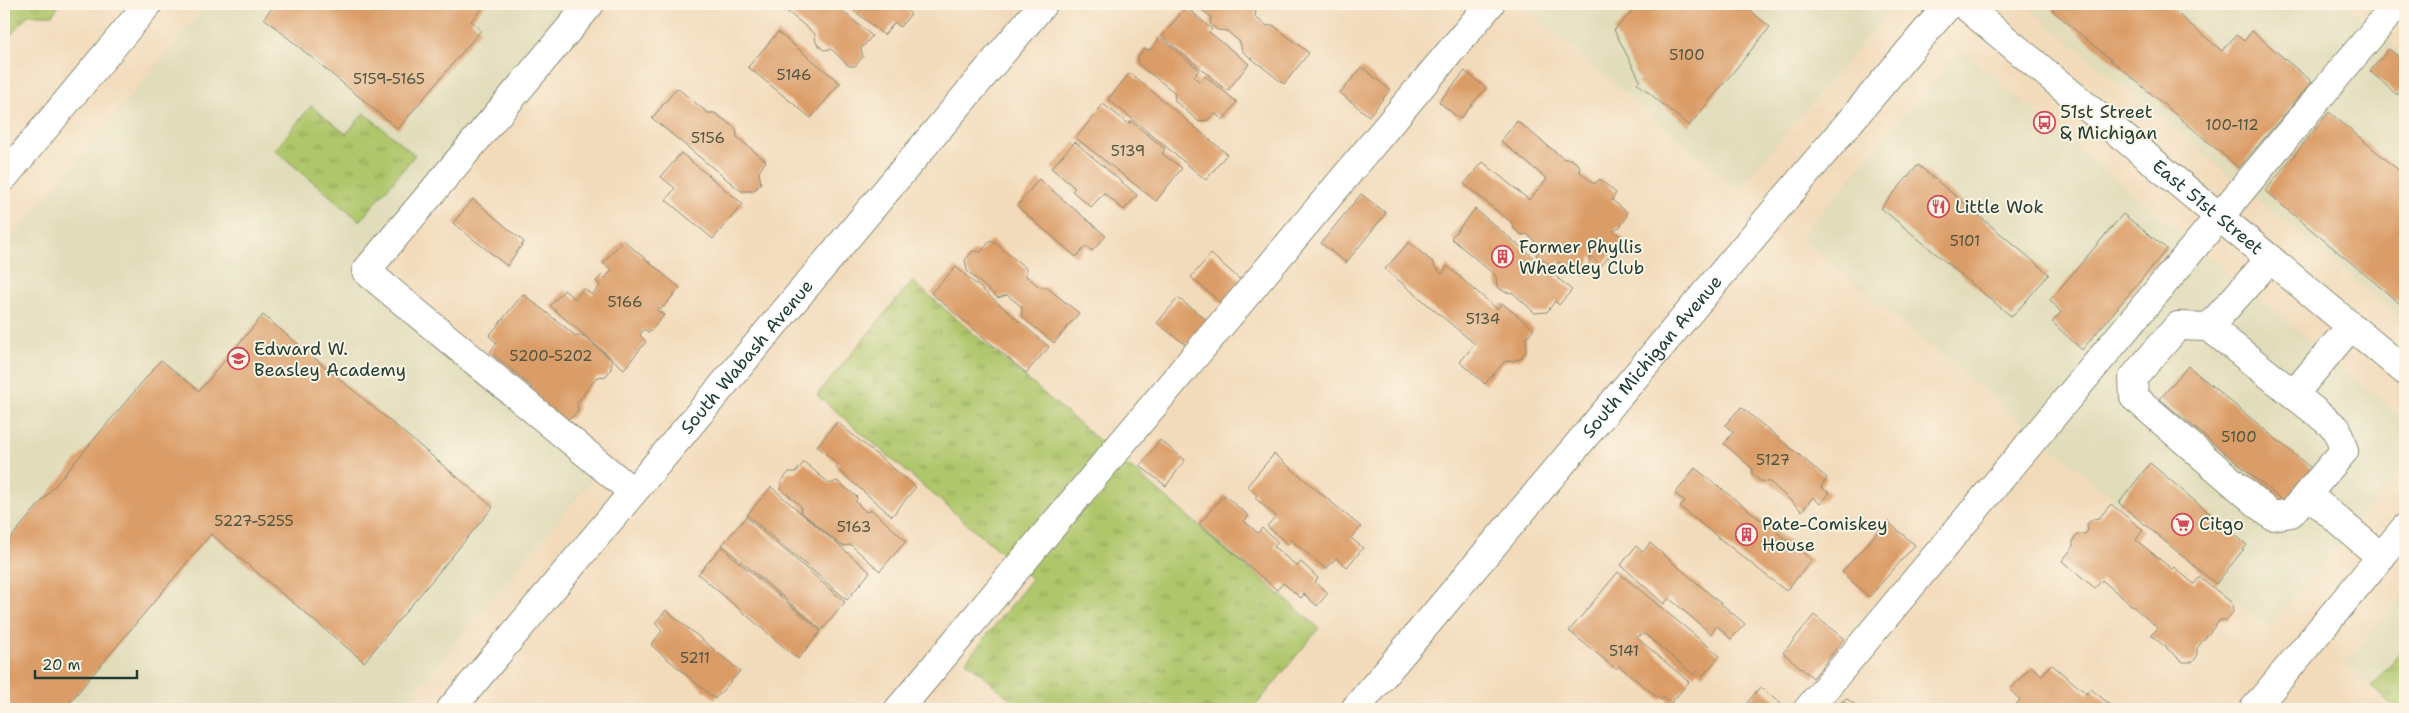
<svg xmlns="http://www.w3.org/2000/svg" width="2409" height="713" font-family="'Shantell Sans',sans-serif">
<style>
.built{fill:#e1dcba}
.grass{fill:url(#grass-tufts);stroke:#678250}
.building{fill:#db9d67}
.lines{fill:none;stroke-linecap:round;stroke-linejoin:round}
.minor-casing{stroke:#888c78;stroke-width:30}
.major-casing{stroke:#888c78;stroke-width:30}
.minor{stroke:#fff;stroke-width:28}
.major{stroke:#fff;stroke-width:28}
.labels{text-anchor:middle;stroke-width:4;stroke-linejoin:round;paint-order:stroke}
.number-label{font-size:15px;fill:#4e5541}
.poi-label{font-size:18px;fill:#1f3d34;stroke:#fcf5e5;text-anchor:start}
.street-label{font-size:18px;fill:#1f3d34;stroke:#fcf5e5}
</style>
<defs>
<pattern id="grass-tufts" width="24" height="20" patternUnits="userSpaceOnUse" patternTransform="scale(1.25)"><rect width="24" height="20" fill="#afc66b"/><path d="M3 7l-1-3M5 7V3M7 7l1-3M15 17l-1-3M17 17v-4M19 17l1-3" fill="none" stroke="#8ea259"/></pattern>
</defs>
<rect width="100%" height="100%" fill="#fcf5e5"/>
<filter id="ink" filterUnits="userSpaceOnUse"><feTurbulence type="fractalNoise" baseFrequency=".02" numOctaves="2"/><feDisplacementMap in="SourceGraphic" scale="10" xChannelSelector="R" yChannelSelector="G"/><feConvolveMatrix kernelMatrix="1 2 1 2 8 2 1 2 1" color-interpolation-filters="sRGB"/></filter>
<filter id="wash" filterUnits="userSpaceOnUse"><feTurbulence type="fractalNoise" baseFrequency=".0096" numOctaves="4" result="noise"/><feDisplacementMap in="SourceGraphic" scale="20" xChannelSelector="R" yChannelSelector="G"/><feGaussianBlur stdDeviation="1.12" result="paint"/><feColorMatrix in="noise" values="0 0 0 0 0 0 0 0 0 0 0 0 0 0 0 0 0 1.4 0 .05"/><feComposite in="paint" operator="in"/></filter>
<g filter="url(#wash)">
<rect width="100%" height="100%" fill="#f2dbbb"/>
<!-- built -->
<path class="built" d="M207,4H590L367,271L602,468L400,709H4V248Z
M1521,4H1895L1738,190Z
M2024,4H2344L2405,55V322Z
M1960,50L2405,420V465L2268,628L1800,237Z
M2405,593V709H2397L2344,665Z"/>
<!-- grass -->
<path class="grass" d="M4,4H60L52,15H28L4,43Z
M311,106L346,134L364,113L415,155L360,221L275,150Z
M912,281L1319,628L1253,709H1022L966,661L1032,579L817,395Z
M2405,647V709H2397L2371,687Z"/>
<g id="blocks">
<!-- building -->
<path class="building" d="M275,4H486L471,21L481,30L398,129L264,18Z
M778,4H834L872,36L861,49L863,57L855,66H849L831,49L824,50L816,43L815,34Z
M846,4H899L911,14L900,27L895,22L884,35Z
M1194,4H1250L1256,9L1255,17L1267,26L1273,25L1309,53L1284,84L1242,51L1240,42L1227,31L1217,30L1210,24L1211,17Z
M1628,4H1742L1770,27L1689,126L1637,83L1640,80L1614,30L1632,12Z
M2054,4H2166L2222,51L2236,35L2244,41L2252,31L2312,82L2239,168L2053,11Z
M1186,7L1212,29L1209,32L1249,64L1227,91L1162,36Z
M778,32L840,83L811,118L748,67Z
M1160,37L1199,70L1194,77L1200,82L1205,76L1237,102L1223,120L1214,113L1208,120L1199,122L1175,101L1174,92L1138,64V57L1144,49L1151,50Z
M2389,49L2405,62V85L2397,95L2370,71Z
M1362,67L1390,90L1369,116L1340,93Z
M1465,71L1486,88L1460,119L1439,102Z
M1130,73L1227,154L1206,180L1108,99Z
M677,88L708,113H715L736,129L737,137L766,161L759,172L761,184L753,191H741L652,118Z
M1103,104L1129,124L1131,121L1165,149L1162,154L1182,168L1156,201L1076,138Z
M2329,112L2402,173L2405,169V308L2265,191Z
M1517,121L1564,159H1571L1579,165L1580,172L1594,184L1600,179L1616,193L1612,200L1627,212L1626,218L1620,227L1613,230L1624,239L1601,266L1591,256L1588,267L1580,274L1572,273L1559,262L1553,267L1536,255L1542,248L1527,234L1522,235L1514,229L1512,223L1464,184L1483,162L1529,200L1547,179L1501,141Z
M1075,142L1137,195L1124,210L1104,193L1091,207L1072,191L1075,188L1051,168Z
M681,153L743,204L713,239L666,200L675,188L661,177Z
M1918,165L2049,274L2012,317L1881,208Z
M1039,179L1106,236L1092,251L1086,246L1076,257L1017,206Z
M1361,194L1386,213L1346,263L1321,243Z
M473,199L524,242L507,266L453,223Z
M1475,209L1572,290L1559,305L1555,301L1547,312L1535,313L1513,293L1505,292L1497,287L1496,276L1451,238Z
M2123,214L2167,249L2082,350L2052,322L2061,312L2050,300Z
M623,240L680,288L661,309L659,307L657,310L664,315L649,333L644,329L640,335L646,342L624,369L550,306L564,290L575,299L584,288L592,295L600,285L596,281L602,275L605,278L612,270L603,263Z
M991,240L1026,268V276L1040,287H1046L1079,313L1054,343L1022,317V307L1007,295L998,298L967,271L965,260L973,251L981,252Z
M1409,242L1435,264L1434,266L1442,274L1447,266L1497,309L1502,303L1534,329L1526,338V351L1520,359L1504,362L1485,384L1460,362L1475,344L1385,269Z
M1211,254L1243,282L1223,305L1191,277Z
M956,267L1049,347L1026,373L931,293Z
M523,294L576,336H583L612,360L611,369L606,376L597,377L577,403L578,410L571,418L562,420L534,397L531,386L490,352L497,343L489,336Z
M1178,298L1207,320L1186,345L1157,323Z
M263,315L493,507L364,662L211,534L64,709H4V546L161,360L199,391Z
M2188,366L2318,474L2290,507L2160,399Z
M1741,407L1827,478L1821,487L1830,493L1820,504L1813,497L1802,511L1770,482L1760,481L1752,474V468L1724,444L1733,432L1725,425Z
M837,422L916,487L892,516L836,468L839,465L817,446Z
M1160,440L1185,460L1166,486L1140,466Z
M1274,454L1361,527L1351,538L1363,548L1347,567L1336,558L1326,569L1291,540L1288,544L1267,526L1276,516L1255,498L1257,495L1247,486Z
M804,462L830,484L837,481L857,497L856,502L866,512L872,510L906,541L880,571L851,545L842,546L801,512V506L781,489V482L789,472H796Z
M2150,463L2247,545L2216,584L2119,503Z
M1695,468L1812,560L1786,591L1680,507L1685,501L1675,494Z
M771,487L870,572L847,600L747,515Z
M1224,495L1249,516L1244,521L1258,533L1262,528L1278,542L1274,547L1297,566L1301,562L1318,578L1315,582L1328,593L1317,606L1304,594L1301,598L1283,583L1277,590L1199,524Z
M2111,504L2143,530L2136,540L2172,569L2174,567L2194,584L2200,577L2232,603L2233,612L2227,620H2220L2197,648V656L2193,662H2183L2151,635L2158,628L2102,580L2095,588L2062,561L2073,547V540L2078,534H2085L2088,530L2087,524L2093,519L2099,518Z
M746,517L845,602L822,630L722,545Z
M1887,521L1915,545L1869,597L1842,572Z
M1650,543L1745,624L1731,639L1717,626L1711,634L1669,598L1664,604L1621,565L1636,546L1643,552Z
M721,547L821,631L798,659L698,574Z
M1618,572L1720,656L1703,675L1698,671L1694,675L1645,634L1636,637L1689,682L1671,703L1663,697L1661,700L1619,666L1616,669L1569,631Z
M666,610L740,671L715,699L651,645L662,631L655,623Z
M1814,615L1844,639L1813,678L1783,653Z
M2051,664L2087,694L2091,689L2115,709H2012L2020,700L2010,690L2031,666L2042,675Z
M1760,687L1786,708L1784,709H1742Z
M1846,698L1861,709H1837Z
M2379,705L2385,709H2369L2371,706Z"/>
</g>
</g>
<g filter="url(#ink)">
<use href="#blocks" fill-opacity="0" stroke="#888c78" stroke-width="1"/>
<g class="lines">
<defs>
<g id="minor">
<path d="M590,4L366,271L633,492"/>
<path d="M2209,327L2337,429L2344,451L2291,513L2272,516L2134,397L2133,378L2178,326L2209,327L2270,259"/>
<path d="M2294,394L2351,326"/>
<path d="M2307,494L2381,557"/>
<path id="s1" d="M451,709L1043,4"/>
<path d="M899,709L1490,4"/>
<path id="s2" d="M1355,709L1949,4"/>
<path d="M1808,709L2397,4"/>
<path d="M2254,709L2405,528"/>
</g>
<g id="major">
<path id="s3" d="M1963,4L2405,371"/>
<path d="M4,177L148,4"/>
</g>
</defs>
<!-- minor casing -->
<use href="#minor" class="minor-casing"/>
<!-- major casing -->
<use href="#major" class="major-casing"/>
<!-- minor -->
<use href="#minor" class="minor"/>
<!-- major -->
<use href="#major" class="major"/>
</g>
</g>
<!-- icons -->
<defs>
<symbol id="bus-ring" viewBox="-11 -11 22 22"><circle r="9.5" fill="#fcf5e5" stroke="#d1495b" stroke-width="1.5"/><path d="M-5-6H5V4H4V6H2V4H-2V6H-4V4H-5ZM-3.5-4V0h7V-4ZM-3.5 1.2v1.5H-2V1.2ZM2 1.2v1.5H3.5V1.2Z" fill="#d1495b"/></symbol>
<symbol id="restaurant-ring" viewBox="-11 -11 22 22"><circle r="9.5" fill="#fcf5e5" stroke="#d1495b" stroke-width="1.5"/><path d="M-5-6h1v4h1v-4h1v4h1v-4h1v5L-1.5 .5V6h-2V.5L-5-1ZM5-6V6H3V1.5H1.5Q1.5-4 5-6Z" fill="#d1495b"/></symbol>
<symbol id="building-ring" viewBox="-11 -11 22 22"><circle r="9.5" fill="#fcf5e5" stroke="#d1495b" stroke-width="1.5"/><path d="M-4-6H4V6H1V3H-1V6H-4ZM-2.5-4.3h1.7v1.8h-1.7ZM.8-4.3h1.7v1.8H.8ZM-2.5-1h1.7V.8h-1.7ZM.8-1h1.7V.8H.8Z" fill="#d1495b"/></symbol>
<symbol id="school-ring" viewBox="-11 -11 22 22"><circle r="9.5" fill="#fcf5e5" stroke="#d1495b" stroke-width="1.5"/><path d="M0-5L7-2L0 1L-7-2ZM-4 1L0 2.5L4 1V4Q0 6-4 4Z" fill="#d1495b"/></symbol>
<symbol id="supermarket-ring" viewBox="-11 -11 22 22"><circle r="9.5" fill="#fcf5e5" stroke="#d1495b" stroke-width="1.5"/><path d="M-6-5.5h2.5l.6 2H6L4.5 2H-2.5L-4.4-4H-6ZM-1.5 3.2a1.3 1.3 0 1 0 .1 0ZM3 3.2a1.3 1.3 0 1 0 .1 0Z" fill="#d1495b"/></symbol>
</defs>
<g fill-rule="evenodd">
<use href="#bus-ring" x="2032" y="110" width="25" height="25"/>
<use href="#restaurant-ring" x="1926" y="194" width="25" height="25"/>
<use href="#building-ring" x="1490" y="244" width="25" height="25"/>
<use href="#school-ring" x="226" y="346" width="25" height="25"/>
<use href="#supermarket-ring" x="2170" y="512" width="25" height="25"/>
<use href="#building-ring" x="1734" y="522" width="25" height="25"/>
</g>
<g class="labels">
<!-- number labels -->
<g class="number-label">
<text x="1687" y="60">5100</text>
<text x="794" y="80">5146</text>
<text x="389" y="84">5159-5165</text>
<text x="2232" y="130">100-112</text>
<text x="708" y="143">5156</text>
<text x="1128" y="156">5139</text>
<text x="1965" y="246">5101</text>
<text x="625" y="307">5166</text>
<text x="1483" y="324">5134</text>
<text x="551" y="361">5200-5202</text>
<text x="2239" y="442">5100</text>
<text x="1773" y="465">5127</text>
<text x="254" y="526">5227-5255</text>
<text x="854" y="532">5163</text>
<text x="1624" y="656">5141</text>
<text x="695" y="663">5211</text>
</g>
<!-- poi labels -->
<g class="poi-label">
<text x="2060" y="118">51st Street<tspan x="2060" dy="21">&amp; Michigan</tspan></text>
<text x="1955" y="213">Little Wok</text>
<text x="1519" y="253">Former Phyllis<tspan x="1519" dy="21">Wheatley Club</tspan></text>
<text x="254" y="355">Edward W.<tspan x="254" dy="21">Beasley Academy</tspan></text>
<text x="1762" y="530">Pate-Comiskey<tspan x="1762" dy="21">House</tspan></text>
<text x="2199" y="530">Citgo</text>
</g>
<!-- street labels -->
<g class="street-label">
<text dy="6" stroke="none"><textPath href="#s3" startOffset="318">East 51st Street</textPath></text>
<text dy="6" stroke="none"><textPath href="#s1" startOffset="460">South Wabash Avenue</textPath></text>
<text dy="6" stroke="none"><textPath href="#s2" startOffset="461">South Michigan Avenue</textPath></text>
</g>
</g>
<!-- margin -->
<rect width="2409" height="713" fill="none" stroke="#fcf5e5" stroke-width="20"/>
<!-- scale -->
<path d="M35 670v8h102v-8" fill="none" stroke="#1f3d34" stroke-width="2.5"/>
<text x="42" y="670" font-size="15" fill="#1f3d34" stroke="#fcf5e5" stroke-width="4" paint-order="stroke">20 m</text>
</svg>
